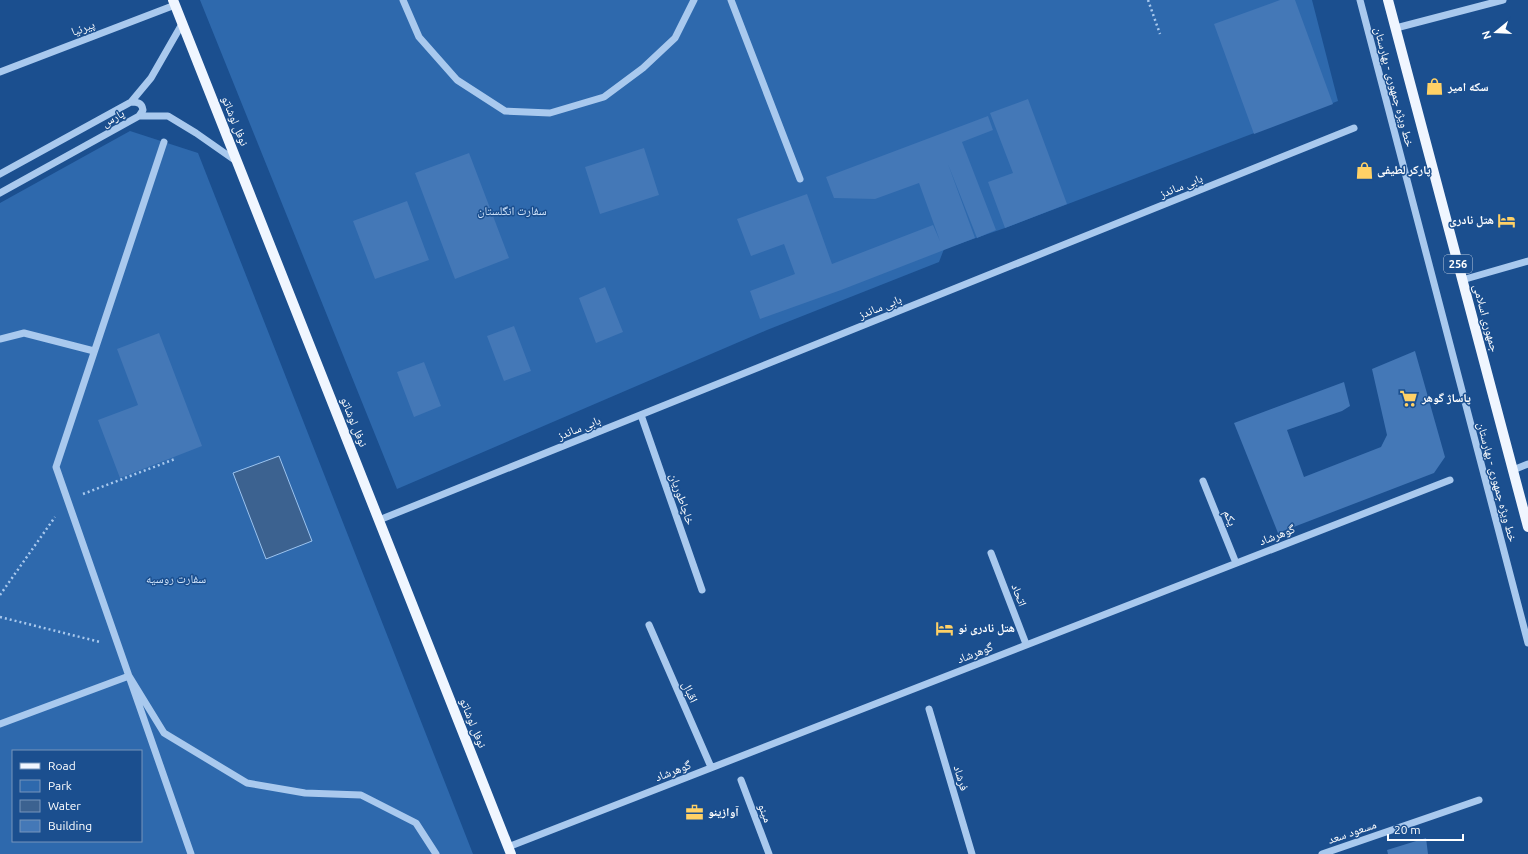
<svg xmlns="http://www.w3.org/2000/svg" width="1528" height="854" font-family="Ubuntu,'Noto Naskh Arabic',sans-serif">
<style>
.green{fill:#2e69ad;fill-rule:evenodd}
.water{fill:#3c6290;stroke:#9cc4f0}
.building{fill:#4478b7}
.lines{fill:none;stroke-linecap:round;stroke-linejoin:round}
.path{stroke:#a9c9ee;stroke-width:2.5;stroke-dasharray:2 3;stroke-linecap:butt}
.minor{stroke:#a9c9ee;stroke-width:7}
.major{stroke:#f0f6ff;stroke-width:10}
.labels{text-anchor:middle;stroke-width:3;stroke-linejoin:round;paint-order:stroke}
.shield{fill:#1b4f8f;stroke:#bbcadd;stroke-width:1}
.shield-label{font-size:11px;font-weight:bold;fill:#fff}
.street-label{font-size:12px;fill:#fff;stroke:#1b4f8f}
.poi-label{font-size:12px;font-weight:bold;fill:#fff;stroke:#1b4f8f;text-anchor:start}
.park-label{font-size:12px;fill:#cfe3fa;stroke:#1b4f8f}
</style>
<rect width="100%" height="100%" fill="#1b4f8f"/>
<!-- green -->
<path class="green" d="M200,0H1312L1338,101L1005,228L944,249L939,262L767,330L397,489Z
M130,131L198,153L473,854H0V203ZM13,751H141V841H13Z"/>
<!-- water -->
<path class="water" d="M279,456L312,541L266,559L233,473Z"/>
<!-- building -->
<path class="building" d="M1280,0H1295L1333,104L1254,134L1214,24Z
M1028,99L1067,204L1005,228L988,182L1013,173L990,113Z
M988,116L993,130L962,142L996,230L977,238L948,164L975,238L841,290L760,319L750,291L795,274L784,244L751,256L737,219L807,194L832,264L933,225L940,241L919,183L875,199L834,198L826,177Z
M644,148L659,195L600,214L585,167Z
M469,153L509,258L455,279L415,173Z
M407,201L429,260L375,279L353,221Z
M605,287L623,332L596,343L579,298Z
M514,326L531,371L504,381L487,336Z
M159,333L202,446L120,478L98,420L138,405L117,349Z
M1415,351L1445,457L1434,473L1278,533L1234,423L1344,382L1350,406L1342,411L1287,430L1304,477L1381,447L1387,435L1372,369Z
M424,362L441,406L414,417L397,372Z
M1426,838L1428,854H1388L1387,850Z"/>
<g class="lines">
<!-- path -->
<path class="path" d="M1148,0L1160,34
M83,494L175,459
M0,595L55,517
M0,617L100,642"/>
<!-- minor -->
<path class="minor" d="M403,0L419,37L457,80L505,111L550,113L604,97L643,68L675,38L694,0
M731,0L800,179
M1360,0L1528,643
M1396,28L1503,0
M0,72L175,5
M131,102C138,102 142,103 143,110L139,116
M164,142L56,467L191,854
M0,174L131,102L151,78L182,24
M0,193L139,116H168L196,133L236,161
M1462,280L1528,261
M0,339L24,333L94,351
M641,415L702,590
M1513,470L1528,464
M1203,481L1236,563
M379,520L1354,128
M991,553L1026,644
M649,625L711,767
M929,709L972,854
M0,724L129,676L164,733L247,783L305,793L361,795L416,823L436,854
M741,780L769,854
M508,847L1450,480
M1322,854L1479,800"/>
<!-- major -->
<path class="major" d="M173,0L511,854
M1388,0L1528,527"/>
</g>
<!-- icons -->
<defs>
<symbol id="shop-bare" viewBox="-9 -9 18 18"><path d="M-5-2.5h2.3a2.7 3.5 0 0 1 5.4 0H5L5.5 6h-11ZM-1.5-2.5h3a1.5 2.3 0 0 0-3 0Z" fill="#ffd166" stroke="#1b4f8f" stroke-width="2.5" paint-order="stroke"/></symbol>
<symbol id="hotel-bare" viewBox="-9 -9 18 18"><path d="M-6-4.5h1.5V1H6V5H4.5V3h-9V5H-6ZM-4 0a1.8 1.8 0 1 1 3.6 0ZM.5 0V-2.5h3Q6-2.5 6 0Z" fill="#ffd166" stroke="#1b4f8f" stroke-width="2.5" paint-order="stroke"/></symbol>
<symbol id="supermarket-bare" viewBox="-9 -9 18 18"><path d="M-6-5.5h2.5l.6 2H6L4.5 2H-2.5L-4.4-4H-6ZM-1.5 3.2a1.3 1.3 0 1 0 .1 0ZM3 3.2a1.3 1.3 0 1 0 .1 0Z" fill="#ffd166" stroke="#1b4f8f" stroke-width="2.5" paint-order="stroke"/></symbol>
<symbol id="office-bare" viewBox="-9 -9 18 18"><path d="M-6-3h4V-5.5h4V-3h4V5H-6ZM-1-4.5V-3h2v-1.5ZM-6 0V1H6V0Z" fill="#ffd166" stroke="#1b4f8f" stroke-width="2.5" paint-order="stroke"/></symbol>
</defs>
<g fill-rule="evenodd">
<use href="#shop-bare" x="1422" y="74" width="25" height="25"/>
<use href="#shop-bare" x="1352" y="158" width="25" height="25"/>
<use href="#hotel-bare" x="1494" y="208" width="25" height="25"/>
<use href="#supermarket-bare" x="1396" y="386" width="25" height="25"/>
<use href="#hotel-bare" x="932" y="616" width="25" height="25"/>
<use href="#office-bare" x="682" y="800" width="25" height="25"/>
</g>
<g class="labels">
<!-- shield labels -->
<rect class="shield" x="1444" y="255" width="28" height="18" rx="3"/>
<g class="shield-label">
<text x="1458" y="268">256</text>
</g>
<!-- street labels -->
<g class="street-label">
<text transform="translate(83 28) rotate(-21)" y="4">پیرنیا</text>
<text transform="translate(1394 87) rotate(75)" y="4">خط ویژه جمهوری - بهارستان</text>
<text transform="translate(113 118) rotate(-29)" y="4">پارس</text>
<text transform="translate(235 121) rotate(68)" y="4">نوفل لوشاتو</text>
<text transform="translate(1181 186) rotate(-22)" y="4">بابی ساندز</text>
<text transform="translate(880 307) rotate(-22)" y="4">بابی ساندز</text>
<text transform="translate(1486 318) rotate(75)" y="4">جمهوری اسلامی</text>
<text transform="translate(354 422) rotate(68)" y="4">نوفل لوشاتو</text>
<text transform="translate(579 428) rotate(-22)" y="4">بابی ساندز</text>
<text transform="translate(1497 482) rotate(75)" y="4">خط ویژه جمهوری - بهارستان</text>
<text transform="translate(682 499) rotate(71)" y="4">خاچاطوریان</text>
<text transform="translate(1230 518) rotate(68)" y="4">یکم</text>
<text transform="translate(1277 535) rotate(-21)" y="4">گوهرشاد</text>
<text transform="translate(1019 595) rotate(69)" y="4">اتحاد</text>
<text transform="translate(975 653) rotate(-21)" y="4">گوهرشاد</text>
<text transform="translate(690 692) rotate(66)" y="4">اقبال</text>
<text transform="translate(473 723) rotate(68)" y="4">نوفل لوشاتو</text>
<text transform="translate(673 771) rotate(-21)" y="4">گوهرشاد</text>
<text transform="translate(961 778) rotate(73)" y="4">فرشاد</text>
<text transform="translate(765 813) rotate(69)" y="4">مینو</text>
<text transform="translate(1352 832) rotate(-19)" y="4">مسعود سعد</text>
</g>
<!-- poi labels -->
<g class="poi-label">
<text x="1448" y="91">سکه امیر</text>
<text x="1377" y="174">پارکر لطیفی</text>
<text x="1494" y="224" text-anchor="end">هتل نادری</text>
<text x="1422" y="402">پاساژ گوهر</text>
<text x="958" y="632">هتل نادری نو</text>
<text x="708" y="816">آوازینو</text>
</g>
<!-- park labels -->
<g class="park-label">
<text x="512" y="215">سفارت انگلستان</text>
<text x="176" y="583">سفارت روسیه</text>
</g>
</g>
<!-- legend -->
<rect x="12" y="750" width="130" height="92" fill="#1b4f8f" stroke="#7695bc"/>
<rect x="20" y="763" width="20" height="6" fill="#f0f6ff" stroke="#7695bc"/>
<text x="48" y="770" font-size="12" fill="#ffffff">Road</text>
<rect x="20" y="780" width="20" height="12" fill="#2e69ad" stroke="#7695bc"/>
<text x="48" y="790" font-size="12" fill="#ffffff">Park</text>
<rect x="20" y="800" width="20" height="12" fill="#3c6290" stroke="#7695bc"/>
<text x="48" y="810" font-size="12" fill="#ffffff">Water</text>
<rect x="20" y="820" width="20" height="12" fill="#4478b7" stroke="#7695bc"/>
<text x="48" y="830" font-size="12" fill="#ffffff">Building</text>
<!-- north arrow -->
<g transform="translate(1496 32) rotate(252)" stroke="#1b4f8f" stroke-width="3" paint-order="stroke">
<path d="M0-3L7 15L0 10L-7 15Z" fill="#ffffff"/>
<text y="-6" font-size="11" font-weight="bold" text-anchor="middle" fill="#ffffff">N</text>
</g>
<!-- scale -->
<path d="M1388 834v6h75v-6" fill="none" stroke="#ffffff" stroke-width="2"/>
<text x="1394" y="834" font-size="12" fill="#ffffff" stroke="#1b4f8f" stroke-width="3" paint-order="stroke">20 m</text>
</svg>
